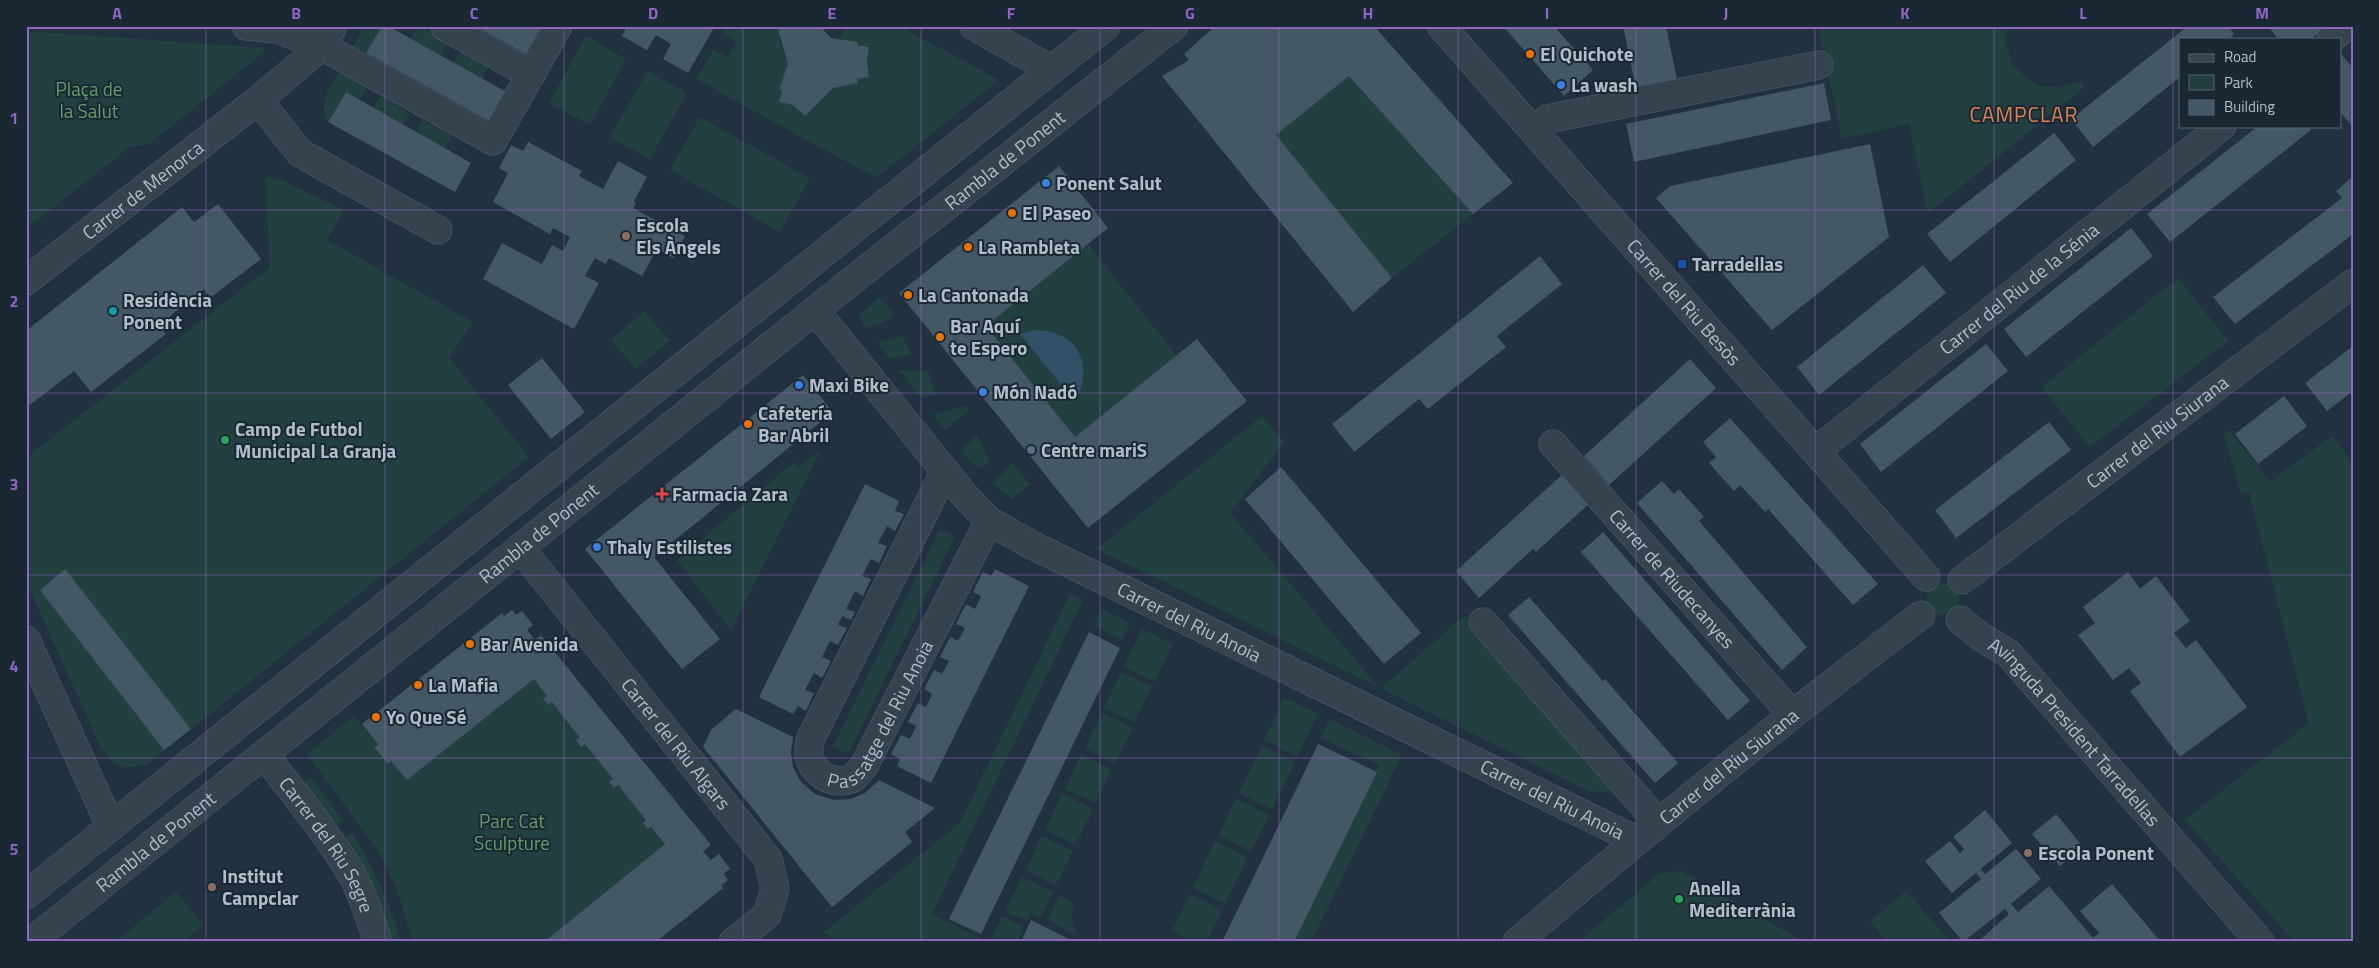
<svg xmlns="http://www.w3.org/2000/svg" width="2379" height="968" font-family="'Titillium Web',sans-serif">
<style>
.green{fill:#234040}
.water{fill:#335067}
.building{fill:#445765}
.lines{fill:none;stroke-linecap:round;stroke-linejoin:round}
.minor-casing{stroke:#53606c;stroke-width:29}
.minor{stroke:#35434f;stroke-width:28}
.grid{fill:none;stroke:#9166c3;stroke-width:1;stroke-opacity:0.55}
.food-dot{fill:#e8710a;stroke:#1a2833;stroke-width:2}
.shop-dot{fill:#3f7fe0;stroke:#1a2833;stroke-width:2}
.education-dot{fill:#8d6e63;stroke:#1a2833;stroke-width:2}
.transit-dot{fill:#1a4fb4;stroke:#1a2833;stroke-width:2}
.culture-dot{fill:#0f9aa8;stroke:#1a2833;stroke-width:2}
.leisure-dot{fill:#2e9e5b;stroke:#1a2833;stroke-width:2}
.service-dot{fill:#5c6f8a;stroke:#1a2833;stroke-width:2}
.health-dot{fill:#e0444e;stroke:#1a2833;stroke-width:2}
.labels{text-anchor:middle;stroke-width:4;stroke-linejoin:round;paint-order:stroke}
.poi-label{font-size:19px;font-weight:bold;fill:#b1bdca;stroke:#1a2833;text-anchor:start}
.park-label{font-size:19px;fill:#659d6c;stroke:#1a2833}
.street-label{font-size:19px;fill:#b1bdca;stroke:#1a2833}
.quarter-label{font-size:21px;letter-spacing:1px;fill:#df8257;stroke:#1a2833}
.neatline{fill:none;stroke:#9166c3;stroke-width:2}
.grid-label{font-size:16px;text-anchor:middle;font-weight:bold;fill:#9166c3}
</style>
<rect width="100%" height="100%" fill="#21313f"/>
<!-- green -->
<path class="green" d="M364,26H382L366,53L353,46Z
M418,26L448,43L440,55L411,39Z
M726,26H777L781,37L779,39L788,64L779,89L782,91L779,102L793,105L805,116L833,88L858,83L857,79L869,77L867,62L869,47L840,39L847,26H899L999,80L876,178L696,79L713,50L728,57L736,42L722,33Z
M1818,26H2007L2005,42L2013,66L2037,86L2058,87L2080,81L2085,87L1928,213L1909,124L1842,139Z
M26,31L263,48L264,52L149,144L131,146L26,229Z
M586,36L626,59L590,125L549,103Z
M461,51L489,66L482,79L454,63Z
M648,71L687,93L650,159L610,137Z
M339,72L367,88L360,100L345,92L328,122C317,105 330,88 339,72Z
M1349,76L1473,214L1392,278L1276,135Z
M380,96L410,113L403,124L374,108Z
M700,117L810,178L780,232L670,170Z
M422,120L452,136L445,148L416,132Z
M265,177L280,180L344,210L327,240L473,322L449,358L529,457L148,764C124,771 115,767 101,748L26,581V458L270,267Z
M1088,244L1177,356L1075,437L986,326Z
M2178,278L2228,341L2090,447L2042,387Z
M879,297L894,314L885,322L865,328L859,316Z
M644,311L670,341L635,369L611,340Z
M903,337L911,354L890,359L877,342Z
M928,370L936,395L921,398L900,371Z
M967,406L969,410L945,430L933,414Z
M1262,416L1284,442L1230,513L1380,689L1464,616L1618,791L1591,792L1097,549Z
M2229,430L2270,482L2332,436L2353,463V942H2295L2185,820L2309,723L2249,492L2241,493L2224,434Z
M977,435L990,462L978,469L961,451Z
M821,450L731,630L677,560L794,462L799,467Z
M1013,463L1030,484L1012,499L992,483Z
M940,529L955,537L848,754L833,746Z
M1927 599a16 16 0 1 1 32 0a16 16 0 1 1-32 0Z
M1070,594L1083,600L932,914L988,942H837L823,933L960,823Z
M1101,609L1130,623L1122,640L1094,626Z
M1142,629L1173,644L1155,682L1124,666Z
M1121,672L1152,687L1134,722L1104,708Z
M534,679L547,696L543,699L548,705L552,702L580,738L576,740L581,747L585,744L613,779L610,782C623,786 645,815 648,829L651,827L665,844L544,942H414L397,889L377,849L307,754L354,716L378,744L374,747L388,764L391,761L407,780Z
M1284,698L1318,714L1297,757L1264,740Z
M1102,713L1133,728L1115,763L1085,748Z
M1329,719L1402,755L1311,942H1294L1379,765L1321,738Z
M1262,746L1295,762L1272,809L1239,793Z
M1081,754L1112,769L1096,803L1065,789Z
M311,777L343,820L335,826L302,784Z
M1062,794L1093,809L1075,845L1045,830Z
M1236,798L1269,815L1251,851L1219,835Z
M352,833C374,867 389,903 402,942H392L380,907L344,839Z
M1041,836L1073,851L1056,885L1026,870Z
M1215,841L1248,857L1225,904L1193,888Z
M1681,871L1804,942H1578L1660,873Z
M1022,877L1053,892L1041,917L1031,913L1027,921L1005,911Z
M1906,891L1951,942H1888L1870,922Z
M176,892L203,925L183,942H115Z
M1190,894L1222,910L1207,942H1193L1172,931Z
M1059,896L1073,903L1072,918L1076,935L1048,920Z
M1002,916L1023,927L1017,942H1001L992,938Z"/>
<!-- water -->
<path class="water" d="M1034,330C1078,331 1095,364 1075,402L1020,334Z"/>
<!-- building -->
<path class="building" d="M382,26H388L510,94L494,124L366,53Z
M475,26H547L530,57Z
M627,26H715L688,73L663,59L671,44L656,35L647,50L622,36Z
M777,26H820L831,38L857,42L858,45L869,47L867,62L869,77L857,79L858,83L833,88L805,116L793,105L779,102L782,91L779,89L788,64Z
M1215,26H1374L1513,183L1473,214L1349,76L1276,135L1392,278L1353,312L1162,76L1189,60L1184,54Z
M1503,26H1554L1593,70L1564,96Z
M1623,26H1666L1677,80L1636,89Z
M2188,26H2228L2234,34L2229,39H2180V77L2093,147L2071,119Z
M2268,26H2319L2322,30L2311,39H2278Z
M2340,53L2353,68V127L2340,112Z
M1824,83L1831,120L1634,162L1626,124Z
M346,92L471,163L455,192L328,122Z
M2258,126H2308L2311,130L2170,242L2147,214Z
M2054,133L2076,160L1950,262L1927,234Z
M528,142L582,171L579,176L603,189L618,161L647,177L634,201L636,203L633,208L685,236L673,258L657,249L642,276L609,258L606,264L595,258L585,276L599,283L574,329L483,279L502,243L542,264L552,245L563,251L570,237L553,228L550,234L493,202L508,173L499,168L511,145L523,151Z
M1870,144L1889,237L1772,330L1656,198L1670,186Z
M1059,166L1108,228L986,326L1075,437L1197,339L1247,401L1088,528L899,293Z
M2350,179L2353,183V234L2235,324L2213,297L2342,198L2336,191Z
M218,204L261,259L210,298L204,289L159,325L166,334L91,392L74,371L26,408V331L182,207L194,222Z
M2131,228L2153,256L2026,357L2004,329Z
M1540,256L1562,284L1497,336L1506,347L1428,409L1419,399L1354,452L1332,424Z
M1923,265L1946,293L1819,395L1797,367Z
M1986,344L2008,371L1881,472L1860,444Z
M2353,346V391L2327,411L2305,383Z
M542,358L585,412L551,439L508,385Z
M1690,359L1716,388L1609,485L1584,456Z
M803,375L833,412L654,557L720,639L682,669L585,549Z
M2284,396L2307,426L2258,464L2235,434Z
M1730,418L1878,584L1853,605L1768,509L1765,512L1740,485L1734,491L1709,463L1716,457L1703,442Z
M2049,422L2071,450L1956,538L1935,510Z
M1281,467L1421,633L1384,664L1245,499Z
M1564,473L1590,503L1536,552L1533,549L1479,598L1456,571Z
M1662,481L1674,494L1679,489L1704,517L1699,521L1807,647L1782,670L1637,503Z
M865,484L899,501L895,511L904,514L895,531L887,526L878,543L887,546L879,563L871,559L862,576L871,579L863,596L855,591L846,609L855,612L851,620L842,616L838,625L847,628L838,645L830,641L822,657L831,661L822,678L814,673L805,690L814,693L806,711L798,706L793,714L759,697Z
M1603,532L1750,701L1728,720L1581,552Z
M65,569L191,729L164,750L40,590Z
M995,569L1029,586L931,783L897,766L900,759L891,754L901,735L910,739L916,726L908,722L918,703L926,707L932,694L924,689L934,670L942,674L949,661L940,657L950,637L958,641L965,628L956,624L966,604L975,609L981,596L973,592L983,572L991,576Z
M2128,572L2140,589L2156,576L2190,621L2174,633L2186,648L2196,640L2247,707L2180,757L2130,691L2141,683L2129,668L2113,680L2078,635L2095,623L2083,607Z
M1529,597L1603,681L1605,679L1678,763L1655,783L1508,615Z
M512,610L516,615L522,611L533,625L527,630L535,640L541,635L711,845L703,851L711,860L719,854L730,869L724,874L728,880L721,886L723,888L656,942H544L665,844L651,827L648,829L643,823L646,820L618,785L614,788L609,782L613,779L585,744L581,747L576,740L580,738L552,702L548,705L543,699L547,696L534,679L407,780L391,761L388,764L374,747L378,744L362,724L502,613L504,616Z
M1089,632L1120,648L981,934L949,919Z
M736,709L793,737L791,752L793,767L801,782L815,794L834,800L851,799L865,793L879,780L935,808L905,832L912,842L832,907L703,747L711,730Z
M1318,744L1377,772L1294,942H1222Z
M1985,810L2012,843L1981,869L1985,874L2016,849L2041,879L2011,904L2018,912L2049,886L2093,938L2099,933L2080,911L2112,884L2161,942H1983L1981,939L2009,914L2005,909L1963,942L1939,913L1981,879L1976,873L1952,893L1925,861L1950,841L1960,853L1964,849L1953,837Z
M2056,814L2083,847L2060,866L2032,834Z
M1031,920L1075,942H1021Z"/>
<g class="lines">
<defs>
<g id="minor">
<path d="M246,26L276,29L322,46L493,141L558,26"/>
<path d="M444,26L531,75"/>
<path d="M974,26L1052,70"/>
<path id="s1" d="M1441,26L1926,577"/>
<path d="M2331,39L2347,26"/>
<path d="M258,100L300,153L438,230"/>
<path d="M1534,131L1547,119L1819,65"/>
<path id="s2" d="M26,281L258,100L322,46L333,26"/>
<path id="s3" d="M815,310L965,496L989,521L1032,545L1636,840"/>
<path id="s4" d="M1553,444L1792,714"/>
<path id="s5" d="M1816,451L2222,126"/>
<path id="s6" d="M945,471L810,740C810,745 808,752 809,756C814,775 836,787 853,778C857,775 861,769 864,766L989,521"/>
<path id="s7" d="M521,549L768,859L775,889L767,915L733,942"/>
<path id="s8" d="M1962,580L2353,283"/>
<path id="s9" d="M1960,620L1981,637L2008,653L2260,942"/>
<path d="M1483,622L1658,822"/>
<path d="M26,640L111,827"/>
<path id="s10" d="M264,754C293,793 326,831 351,873C363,894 370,919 378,942"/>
<path d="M26,895L1106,26"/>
<path id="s11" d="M31,942L834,295L1174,26"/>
<path id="s12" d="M1517,942C1649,829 1783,720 1921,615"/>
</g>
</defs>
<!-- minor casing -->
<use href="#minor" class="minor-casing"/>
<!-- minor -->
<use href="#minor" class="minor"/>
</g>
<!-- grid -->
<path class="grid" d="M206,26V942M385,26V942M564,26V942M743,26V942M921,26V942M1100,26V942M1279,26V942M1458,26V942M1636,26V942M1815,26V942M1994,26V942M2173,26V942M26,210H2353M26,393H2353M26,575H2353M26,758H2353"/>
<!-- markers -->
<g class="food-dot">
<circle cx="1530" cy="54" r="5"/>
<circle cx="1012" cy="213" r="5"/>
<circle cx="968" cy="247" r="5"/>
<circle cx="908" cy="295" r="5"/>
<circle cx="940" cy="337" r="5"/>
<circle cx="748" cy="424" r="5"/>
<circle cx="470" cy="644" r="5"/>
<circle cx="418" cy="685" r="5"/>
<circle cx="376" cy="717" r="5"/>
</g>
<g class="shop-dot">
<circle cx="1561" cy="85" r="5"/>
<circle cx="1046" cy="183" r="5"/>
<circle cx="799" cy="385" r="5"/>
<circle cx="983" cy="392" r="5"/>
<circle cx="597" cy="547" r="5"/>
</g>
<g class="education-dot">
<circle cx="626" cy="236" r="5"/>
<circle cx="2028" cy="853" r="5"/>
<circle cx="212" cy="887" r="5"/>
</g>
<rect class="transit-dot" x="1677" y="259" width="10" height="10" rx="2.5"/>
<circle class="culture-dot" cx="113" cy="311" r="5"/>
<g class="leisure-dot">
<circle cx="225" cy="440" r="5"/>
<circle cx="1679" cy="899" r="5"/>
</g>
<circle class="service-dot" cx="1031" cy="450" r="5"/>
<path class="health-dot" d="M659.5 486.5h5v5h5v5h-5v5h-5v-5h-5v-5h5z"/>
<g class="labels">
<!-- poi labels -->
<g class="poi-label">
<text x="1540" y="61">El Quichote</text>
<text x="1571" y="92">La wash</text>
<text x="1056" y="190">Ponent Salut</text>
<text x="1022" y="220">El Paseo</text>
<text x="636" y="232">Escola<tspan x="636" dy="22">Els Àngels</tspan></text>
<text x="978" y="254">La Rambleta</text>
<text x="1692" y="271">Tarradellas</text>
<text x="918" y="302">La Cantonada</text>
<text x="123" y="307">Residència<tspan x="123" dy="22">Ponent</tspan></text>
<text x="950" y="333">Bar Aquí<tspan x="950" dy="22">te Espero</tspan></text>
<text x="809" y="392">Maxi Bike</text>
<text x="993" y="399">Món Nadó</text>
<text x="758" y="420">Cafetería<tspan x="758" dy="22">Bar Abril</tspan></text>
<text x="235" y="436">Camp de Futbol<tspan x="235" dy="22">Municipal La Granja</tspan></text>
<text x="1041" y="457">Centre mariS</text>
<text x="672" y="501">Farmacia Zara</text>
<text x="607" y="554">Thaly Estilistes</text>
<text x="480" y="651">Bar Avenida</text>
<text x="428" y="692">La Mafia</text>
<text x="386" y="724">Yo Que Sé</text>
<text x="2038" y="860">Escola Ponent</text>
<text x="222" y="883">Institut<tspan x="222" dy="22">Campclar</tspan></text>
<text x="1689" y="895">Anella<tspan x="1689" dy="22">Mediterrània</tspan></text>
</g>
<!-- park labels -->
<g class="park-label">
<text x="89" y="96">Plaça de<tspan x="89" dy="22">la Salut</tspan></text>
<text x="512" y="828">Parc Cat<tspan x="512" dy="22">Sculpture</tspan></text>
</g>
<!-- street labels -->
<g class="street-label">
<text dy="7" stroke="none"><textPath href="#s11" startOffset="1249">Rambla de Ponent</textPath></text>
<text dy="7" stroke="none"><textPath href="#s2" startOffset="148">Carrer de Menorca</textPath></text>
<text dy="7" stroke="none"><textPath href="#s5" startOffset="260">Carrer del Riu de la Sénia</textPath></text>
<text dy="7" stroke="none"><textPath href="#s1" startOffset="368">Carrer del Riu Besòs</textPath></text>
<text dy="7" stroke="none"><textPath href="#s8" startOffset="245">Carrer del Riu Siurana</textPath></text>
<text dy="7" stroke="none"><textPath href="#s11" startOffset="652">Rambla de Ponent</textPath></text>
<text dy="7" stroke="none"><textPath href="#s4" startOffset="180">Carrer de Riudecanyes</textPath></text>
<text dy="7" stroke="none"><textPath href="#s3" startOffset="498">Carrer del Riu Anoia</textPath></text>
<text dy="7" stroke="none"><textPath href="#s6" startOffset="438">Passatge del Riu Anoia</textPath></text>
<text dy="7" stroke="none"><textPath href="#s9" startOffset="161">Avinguda President Tarradellas</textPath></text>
<text dy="7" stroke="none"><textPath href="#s7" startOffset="249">Carrer del Riu Algars</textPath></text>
<text dy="7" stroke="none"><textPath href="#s12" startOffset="275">Carrer del Riu Siurana</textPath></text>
<text dy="7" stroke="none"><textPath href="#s3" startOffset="902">Carrer del Riu Anoia</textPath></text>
<text dy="7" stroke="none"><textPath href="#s11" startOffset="160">Rambla de Ponent</textPath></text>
<text dy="7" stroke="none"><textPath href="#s10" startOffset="111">Carrer del Riu Segre</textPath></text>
</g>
<!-- quarter labels -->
<g class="quarter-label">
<text x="2024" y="122">CAMPCLAR</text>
</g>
</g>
<!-- border -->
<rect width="2379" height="968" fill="none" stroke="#1a2833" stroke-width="55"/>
<!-- legend -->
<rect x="2179" y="38" width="162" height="90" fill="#1a2833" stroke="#56646f"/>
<rect x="2189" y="54" width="25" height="8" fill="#35434f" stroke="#56646f"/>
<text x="2224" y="62" font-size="15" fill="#b1bdca">Road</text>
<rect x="2189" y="75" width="25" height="15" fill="#234040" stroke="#56646f"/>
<text x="2224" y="88" font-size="15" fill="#b1bdca">Park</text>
<rect x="2189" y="100" width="25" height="15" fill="#445765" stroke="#56646f"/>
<text x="2224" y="112" font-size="15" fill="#b1bdca">Building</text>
<rect x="28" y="28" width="2324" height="912" class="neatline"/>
<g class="grid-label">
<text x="117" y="19">A</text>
<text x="296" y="19">B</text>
<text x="474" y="19">C</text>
<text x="653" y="19">D</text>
<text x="832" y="19">E</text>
<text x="1011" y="19">F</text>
<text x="1190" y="19">G</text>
<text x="1368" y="19">H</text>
<text x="1547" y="19">I</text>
<text x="1726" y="19">J</text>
<text x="1905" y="19">K</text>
<text x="2083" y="19">L</text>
<text x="2262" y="19">M</text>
<text x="14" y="124">1</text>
<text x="14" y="307">2</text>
<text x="14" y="490">3</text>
<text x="14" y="672">4</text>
<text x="14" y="855">5</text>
</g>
</svg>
